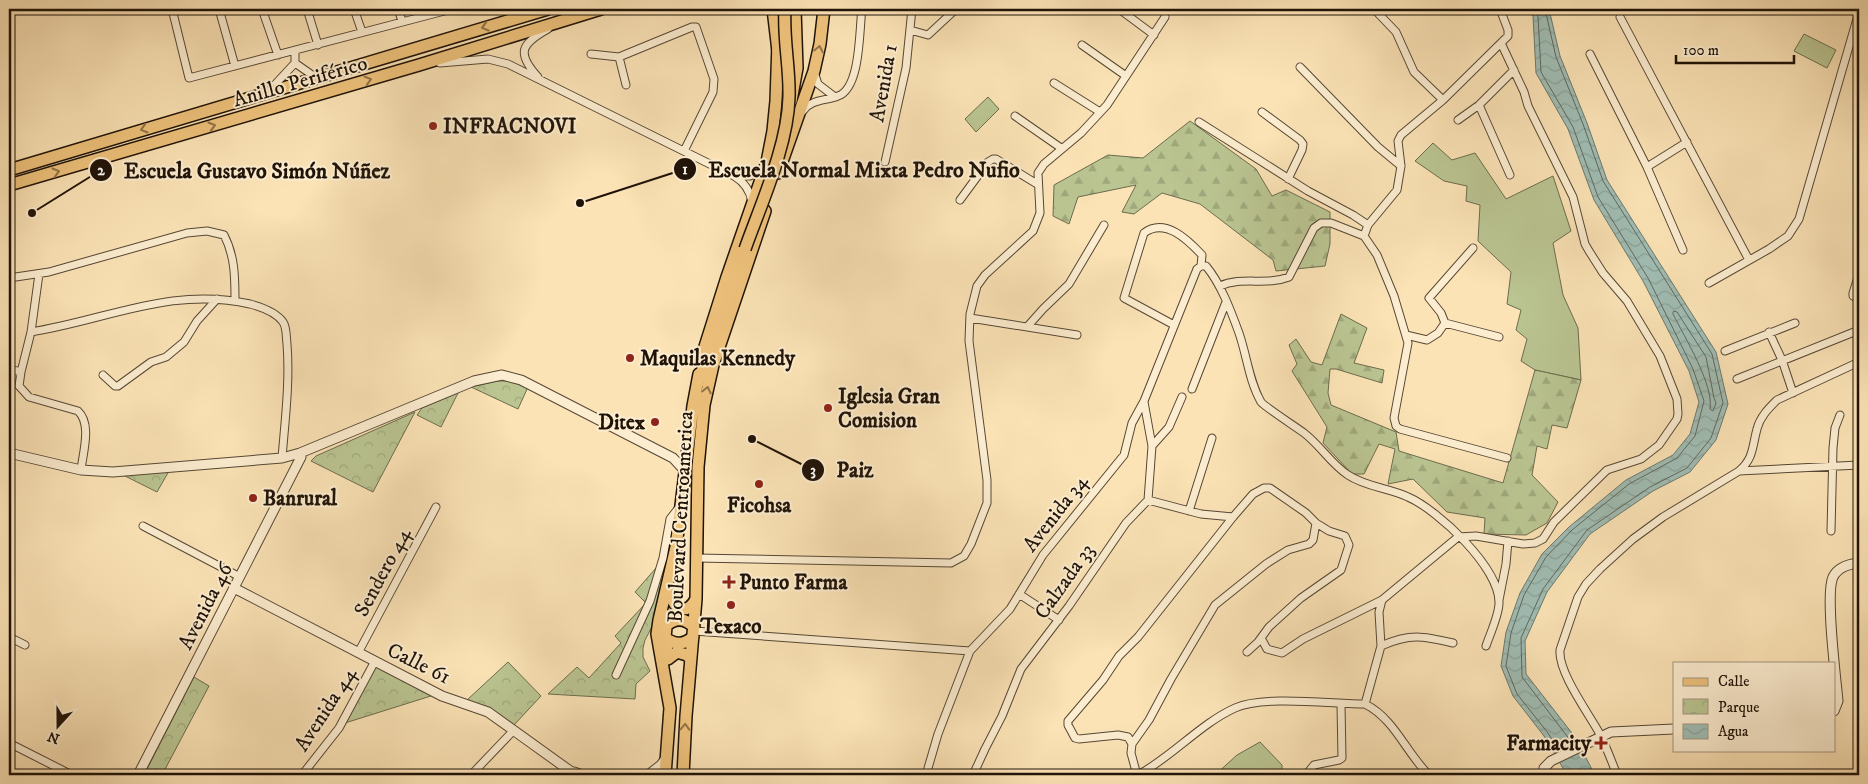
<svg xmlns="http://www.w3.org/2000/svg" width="1868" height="784" font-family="'IM FELL DW Pica',serif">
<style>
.grass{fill:#bac592;stroke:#6c6c4d}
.forest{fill:url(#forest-firs);stroke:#6c6c4d}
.park{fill:url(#park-crowns);stroke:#6c6c4d}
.water{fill:url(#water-waves);stroke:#6c796f}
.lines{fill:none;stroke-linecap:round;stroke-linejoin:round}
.shore{stroke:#60685e;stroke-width:1}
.minor-casing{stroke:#564734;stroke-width:9}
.tertiary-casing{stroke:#564734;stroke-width:11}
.primary-casing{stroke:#1f1308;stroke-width:14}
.trunk-casing{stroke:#1f1308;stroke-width:14}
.minor{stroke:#fcedd0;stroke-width:7}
.tertiary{stroke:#fcedd0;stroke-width:9}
.primary{stroke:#eec27b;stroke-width:11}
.trunk{stroke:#eec27b;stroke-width:11}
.trunk-bridge-casing{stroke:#1f1308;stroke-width:14;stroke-linecap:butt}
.trunk-bridge{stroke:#eec27b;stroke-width:11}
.oneway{stroke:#917347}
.poi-dot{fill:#8f2418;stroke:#fcedd0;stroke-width:2}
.labels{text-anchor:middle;stroke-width:4;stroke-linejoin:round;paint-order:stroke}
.street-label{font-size:21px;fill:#1f1308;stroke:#fcedd0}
.poi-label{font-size:21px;font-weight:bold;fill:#1f1308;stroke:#fcedd0;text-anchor:start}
.leader{fill:none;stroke:#1f1308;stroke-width:2}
.callout-dot{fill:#1f1308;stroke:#fcedd0;stroke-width:2}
.mark-label{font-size:15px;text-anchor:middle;font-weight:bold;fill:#fff}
.callout-label{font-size:22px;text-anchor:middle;font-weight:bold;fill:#1f1308;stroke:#fcedd0;stroke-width:4;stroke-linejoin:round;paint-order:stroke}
</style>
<defs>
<pattern id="forest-firs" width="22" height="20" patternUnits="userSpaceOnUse" patternTransform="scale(1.25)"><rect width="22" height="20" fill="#bac592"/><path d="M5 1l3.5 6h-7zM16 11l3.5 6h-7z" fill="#9fa87c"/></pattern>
<pattern id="park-crowns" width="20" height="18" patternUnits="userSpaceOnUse" patternTransform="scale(1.25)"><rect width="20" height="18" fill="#bac592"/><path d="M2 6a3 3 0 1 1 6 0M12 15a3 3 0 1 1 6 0" fill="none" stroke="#9fa87c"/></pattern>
<pattern id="water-waves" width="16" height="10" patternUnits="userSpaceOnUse" patternTransform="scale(1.25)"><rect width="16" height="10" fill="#a0bdb4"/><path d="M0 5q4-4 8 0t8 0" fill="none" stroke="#89a299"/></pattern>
</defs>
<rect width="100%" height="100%" fill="#fbe3b6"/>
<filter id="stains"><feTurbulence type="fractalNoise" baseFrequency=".004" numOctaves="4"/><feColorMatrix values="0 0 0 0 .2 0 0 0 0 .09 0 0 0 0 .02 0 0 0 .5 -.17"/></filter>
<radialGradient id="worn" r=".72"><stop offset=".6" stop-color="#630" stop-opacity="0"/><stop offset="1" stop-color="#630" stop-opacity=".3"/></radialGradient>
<!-- grass -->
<path class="grass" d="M1804,34L1836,50L1827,68L1794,51Z
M988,97L999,109L976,132L965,119Z
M1433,143L1452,160L1475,153L1506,199L1553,176L1571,231L1553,243L1563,295L1578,328L1581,380L1535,370L1521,361L1527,339L1516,330L1521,310L1507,304L1511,272L1478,241L1480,205L1466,201L1467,186L1444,181L1415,161Z
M1260,742L1282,765V775H1215L1237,755Z"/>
<!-- forest -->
<path class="forest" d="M1190,121L1256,169L1272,196L1286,190L1330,212V244L1325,266L1276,271L1273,260L1200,204L1162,193L1134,214L1122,212L1136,185L1078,197L1069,224L1053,216L1054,185L1108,155L1143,158Z
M1341,314L1367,328L1354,363L1384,370L1382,383L1336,369H1330L1328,393L1331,405L1396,432L1399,451L1503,483L1535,370L1581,380L1567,428L1552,425L1547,449L1537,446L1532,475L1558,502L1547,523L1526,535L1484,534L1485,518L1447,512L1413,479L1388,484L1395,449L1379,444L1364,474H1352L1323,443L1327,427L1292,371L1297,364L1289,345L1296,339L1311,362L1322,365Z"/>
<!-- park -->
<path class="park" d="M497,381H508L528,387L518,409L471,387Z
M458,393L441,427L417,415L422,408Z
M415,412L373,492L311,461L316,456Z
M169,471L157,492L121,474Z
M663,560L671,566L655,621L645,640L643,648V657L650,671L636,684L635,699L548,694L577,667L589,678L621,643L615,636L646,603L635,592Z
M508,662L541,696L514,725L488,709L467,700Z
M376,665L434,695L345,723Z
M194,677L209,686L162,775H144Z"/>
<!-- water -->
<path class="water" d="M1529,9H1549L1560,56L1587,123L1607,180L1716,352L1728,404L1716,440L1690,472L1653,491L1590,534L1547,592L1525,641L1526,674L1575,737L1595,775H1567L1544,736L1513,696L1501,666L1506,632L1520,593L1542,554L1569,527L1626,480L1673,455L1690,434L1699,402L1689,371L1643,281L1594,200L1568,129L1536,73L1533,16Z"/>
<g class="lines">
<!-- shore -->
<path class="shore" d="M1535,9L1538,16L1541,72L1573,127L1598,197L1648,278L1693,369L1704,401L1695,436L1677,458L1629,484L1572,530L1546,557L1524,595L1511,633L1506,666L1517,694L1548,733L1559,751
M1545,9L1556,57L1583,124L1603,181L1712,354L1723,403L1711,438L1687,468L1650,487L1587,530L1543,589L1521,638L1522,677L1573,744
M1674,311L1677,312L1706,357L1714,398L1716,403L1713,411L1710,409C1714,385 1685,338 1673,314Z"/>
<defs>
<path id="minor" d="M172,9L189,78L452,9
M219,9L235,66
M262,9L278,55
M307,9L318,45
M354,9L362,32
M398,9L402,21
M1119,9L1154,35
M1374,9L1396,32L1414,72L1443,100
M1620,17L1749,260
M910,30L928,35L956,9
M1082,45L1126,76
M591,54L619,57L692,27H696L714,79L713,92L684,151
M1590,54L1647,167L1683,250
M619,57L626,85
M295,63L315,77
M440,63L488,59L508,64L734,176C744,182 750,190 752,202
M1300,67L1378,147L1401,166
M814,72L818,84L835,97
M538,77C516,53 521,44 548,29
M1054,83L1100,112
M269,91L295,63V51
M1479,105L1510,175
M803,111C811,99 826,101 838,96C861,88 859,30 862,9
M1262,112L1300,140L1303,144L1302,150L1288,179
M1015,116L1061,148
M1458,120L1479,105L1514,70
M1199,122L1308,191L1353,215L1368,225
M885,162L906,68L912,9
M1647,167L1687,142
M737,176H750L764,168
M960,200L988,162L993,159H996L1037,184
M1364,236L1368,225L1397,190L1401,166L1398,141L1401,135L1443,100L1508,36V30L1500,9
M1201,266H1206C1221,284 1231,311 1239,333C1247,356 1249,381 1261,402C1265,407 1296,427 1304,433C1320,445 1332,465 1348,475C1366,487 1389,488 1408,497C1438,510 1500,568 1499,603C1499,615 1490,634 1486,646
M39,274L31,332L21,372L19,386L29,397L78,411C92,424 83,452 81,470
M1859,274L1853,293V296L1859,299
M9,278L49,272L187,233L207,231L224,235C235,256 235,278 235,301
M1709,283L1769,249L1788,236L1799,219L1859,12
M1220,286C1242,276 1266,286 1289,277L1314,228L1321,223H1331L1364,236L1377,255L1394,296L1408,343L1394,418L1396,426L1400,429L1507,458
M970,318L1077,335
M1445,323L1441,313L1429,298L1473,248
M1445,323L1499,337
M1174,325L1124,298L1144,233C1165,217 1188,240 1202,255L1201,266
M1027,327L1043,309L1069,284L1104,225
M31,332C107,320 172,286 250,304C261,307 276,312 283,322C287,328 286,337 287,344C290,382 285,420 282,458
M1769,332L1782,360L1793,393
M1406,335L1427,340L1438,333L1445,323
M1725,351L1795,323
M9,369L21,372
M103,375L115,386H118L151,362L166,357L184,342L197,321L217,299
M1737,379L1859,330
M1192,389L1226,302
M1152,446L1169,427L1182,397
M1739,471L1859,465
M1148,500L1201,514L1233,517
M1189,511L1212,438
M143,526L240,577
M1831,531L1833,448L1835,428L1840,415
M696,558L951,563L964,556L971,544L987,503V480L969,341L970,314L977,286L985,275L1033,231L1040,213L1038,173L1044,164L1081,133L1107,105L1165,17
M1019,594L1059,620
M1499,600L1506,564L1508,541
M694,631L970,651
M9,637L25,645
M1261,638L1267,649L1282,653L1303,639L1382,600
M1381,646C1410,633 1423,636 1453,643
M1247,652L1258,642L1269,627L1301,598L1341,570L1349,545L1345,536L1329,531L1316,523
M358,653L436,507
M616,675L650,601L663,558L670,519L680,506
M1365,704L1381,646L1379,612L1382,600L1458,537L1476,536L1523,544L1535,543L1543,539L1554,522L1607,470L1641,459L1659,445L1677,419L1678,414L1677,399L1660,356L1627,301L1603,273L1589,251L1585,244L1573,197L1528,106L1524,92L1501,43
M9,743L72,775
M1132,744L1128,737L1118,735L1079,739L1075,738L1068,725V721L1103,680L1119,656L1138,637L1233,517L1253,494L1264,488H1270L1306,513L1316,523L1313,540L1309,544L1288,550L1266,564L1215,605L1171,679L1149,720L1132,744L1131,753L1137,775
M9,752L13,745
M302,775L339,728L375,661
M471,775L514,730
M926,775L938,734L970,651L1010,609L1043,555L1124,455L1132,423L1144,401L1197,269L1201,266
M973,775L985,749L1002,716L1021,669L1069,606L1126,523L1148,500L1152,446L1144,402
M1138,775C1173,756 1200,724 1235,708C1263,695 1332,704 1365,704C1395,719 1406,753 1429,775
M1306,775L1314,765L1339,760L1342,758L1341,704
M1617,775C1612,762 1607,749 1601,736C1590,715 1558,673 1560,650L1578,597L1586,584L1600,569L1633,539L1663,517L1739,471C1754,458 1752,447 1757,429C1760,417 1768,409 1777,400L1859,362"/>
<path id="tertiary" d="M9,453L81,470L113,472L282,458L300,453L474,381L502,375L521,380L673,458L685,471
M234,588L442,696L488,712L573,773L574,772L582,775
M1834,711L1838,701C1836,678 1825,594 1833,577C1838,567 1849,564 1859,563
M138,775L301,457L300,453
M648,775L661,765L666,758
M1543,775L1544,768L1551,761L1611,732L1674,729"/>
<path id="primary" d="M791,101L797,68L795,9
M778,173L814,71L820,44L824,9
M703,353L727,277L767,162L773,131L776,101L778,43
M672,594C673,611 688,615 696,599
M666,626C675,617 685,618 694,627
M665,638C675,645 684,645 693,637
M667,652L665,638L667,616
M668,659L677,652L687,655L691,659
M665,775L670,708L657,634L659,620L676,547L693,406L699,374
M683,775L686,716L696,599L698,467L704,405L713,365L765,211"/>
<path id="trunk" d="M773,9L778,51
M9,170L548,9
M9,185L419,65L601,9
M698,383L745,249"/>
</defs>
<!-- minor casing -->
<use href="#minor" class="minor-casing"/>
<!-- tertiary casing -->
<use href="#tertiary" class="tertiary-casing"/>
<!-- primary casing -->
<use href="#primary" class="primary-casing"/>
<!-- trunk casing -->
<use href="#trunk" class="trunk-casing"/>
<!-- minor -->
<use href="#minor" class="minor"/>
<!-- tertiary -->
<use href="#tertiary" class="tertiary"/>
<!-- primary -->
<use href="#primary" class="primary"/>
<!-- trunk -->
<use href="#trunk" class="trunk"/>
<defs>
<path id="trunk-bridge" d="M745,249C761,204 788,145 789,97C790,68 783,39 785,9"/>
</defs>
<!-- trunk-bridge casing -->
<use href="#trunk-bridge" class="trunk-bridge-casing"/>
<!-- trunk-bridge -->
<use href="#trunk-bridge" class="trunk-bridge"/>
</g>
<!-- one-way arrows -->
<defs><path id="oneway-chevron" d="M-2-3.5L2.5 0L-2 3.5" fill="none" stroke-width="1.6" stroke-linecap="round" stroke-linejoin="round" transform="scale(1.25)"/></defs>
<g class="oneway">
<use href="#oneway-chevron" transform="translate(485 27) rotate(164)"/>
<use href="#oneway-chevron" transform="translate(819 49) rotate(-78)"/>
<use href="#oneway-chevron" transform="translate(368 80) rotate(-16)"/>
<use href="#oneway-chevron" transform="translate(212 126) rotate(-16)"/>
<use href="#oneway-chevron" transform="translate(144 129) rotate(163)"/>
<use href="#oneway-chevron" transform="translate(56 172) rotate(-16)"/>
<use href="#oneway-chevron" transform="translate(707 390) rotate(-77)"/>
<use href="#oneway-chevron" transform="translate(685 727) rotate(-88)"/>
</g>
<!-- markers -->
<g class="poi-dot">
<circle cx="433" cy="126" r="5"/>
<circle cx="630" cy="358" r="5"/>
<circle cx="828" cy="408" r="5"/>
<circle cx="655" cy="422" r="5"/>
<circle cx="759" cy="484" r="5"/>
<circle cx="253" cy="498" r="5"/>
<path d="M726.5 574.5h5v5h5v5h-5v5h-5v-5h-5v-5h5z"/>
<circle cx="731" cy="605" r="5"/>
<path d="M1598.5 735.5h5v5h5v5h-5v5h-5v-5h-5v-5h5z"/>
</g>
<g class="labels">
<!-- street labels -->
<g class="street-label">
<text transform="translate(300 81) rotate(-16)" y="7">Anillo Periférico</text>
<text transform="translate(883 83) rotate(-80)" y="7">Avenida 1</text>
<text transform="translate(1055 513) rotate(-52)" y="7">Avenida 34</text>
<text transform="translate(680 517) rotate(-87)" y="7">Boulevard Centroamerica</text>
<text transform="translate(382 572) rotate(-62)" y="7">Sendero 44</text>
<text transform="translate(1064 581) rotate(-55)" y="7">Calzada 33</text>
<text transform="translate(205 606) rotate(-63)" y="7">Avenida 46</text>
<text transform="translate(419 663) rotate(26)" y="7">Calle 61</text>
<text transform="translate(325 709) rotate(-57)" y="7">Avenida 44</text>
</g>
<!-- poi labels -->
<g class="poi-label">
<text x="443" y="133">INFRACNOVI</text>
<text x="640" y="365">Maquilas Kennedy</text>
<text x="838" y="403">Iglesia Gran<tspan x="838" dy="24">Comision</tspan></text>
<text x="645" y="429" text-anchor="end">Ditex</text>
<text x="263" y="505">Banrural</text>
<text x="759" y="512" text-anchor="middle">Ficohsa</text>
<text x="739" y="589">Punto Farma</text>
<text x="731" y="633" text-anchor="middle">Texaco</text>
<text x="1591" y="750" text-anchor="end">Farmacity</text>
</g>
</g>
<!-- callouts -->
<path class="leader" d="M580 203L685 169M32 213L101 170M752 439L813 470"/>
<g class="callout-dot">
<circle cx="580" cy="203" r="5"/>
<circle cx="32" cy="213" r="5"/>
<circle cx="752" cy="439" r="5"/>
<circle cx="685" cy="169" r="12"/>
<circle cx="101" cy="170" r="12"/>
<circle cx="813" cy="470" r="12"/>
</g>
<g class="mark-label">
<text x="685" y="174">1</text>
<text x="101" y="175">2</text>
<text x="813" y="475">3</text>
</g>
<g class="callout-label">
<text x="864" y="177">Escuela Normal Mixta Pedro Nufio</text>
<text x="257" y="178">Escuela Gustavo Simón Núñez</text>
<text x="855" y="477">Paiz</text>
</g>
<!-- margin -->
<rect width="1868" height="784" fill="none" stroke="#fbe3b6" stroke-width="30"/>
<rect x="10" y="10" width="1848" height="764" fill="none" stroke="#1f1308" stroke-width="2.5"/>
<rect x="15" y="15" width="1838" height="754" fill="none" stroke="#1f1308"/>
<!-- legend -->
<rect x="1673" y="662" width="162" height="90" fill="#fcedd0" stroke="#a49680"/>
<rect x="1683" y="678" width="25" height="8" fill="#eec27b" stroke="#a49680"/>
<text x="1718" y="686" font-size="15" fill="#1f1308">Calle</text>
<rect x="1683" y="699" width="25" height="15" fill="url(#park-crowns)" stroke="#a49680"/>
<text x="1718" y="712" font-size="15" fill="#1f1308">Parque</text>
<rect x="1683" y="724" width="25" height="15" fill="url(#water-waves)" stroke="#a49680"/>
<text x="1718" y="736" font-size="15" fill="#1f1308">Agua</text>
<!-- north arrow -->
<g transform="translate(58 726) rotate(201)" stroke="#fcedd0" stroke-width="4" paint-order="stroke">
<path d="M0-4L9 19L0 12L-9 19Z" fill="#1f1308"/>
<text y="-8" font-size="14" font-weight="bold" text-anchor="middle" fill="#1f1308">N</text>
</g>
<!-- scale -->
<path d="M1676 55v8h118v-8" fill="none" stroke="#1f1308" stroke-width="2.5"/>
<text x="1683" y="55" font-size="15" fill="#1f1308" stroke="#fcedd0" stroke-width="4" paint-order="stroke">100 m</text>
<rect width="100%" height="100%" filter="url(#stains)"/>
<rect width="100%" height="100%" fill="url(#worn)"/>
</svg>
